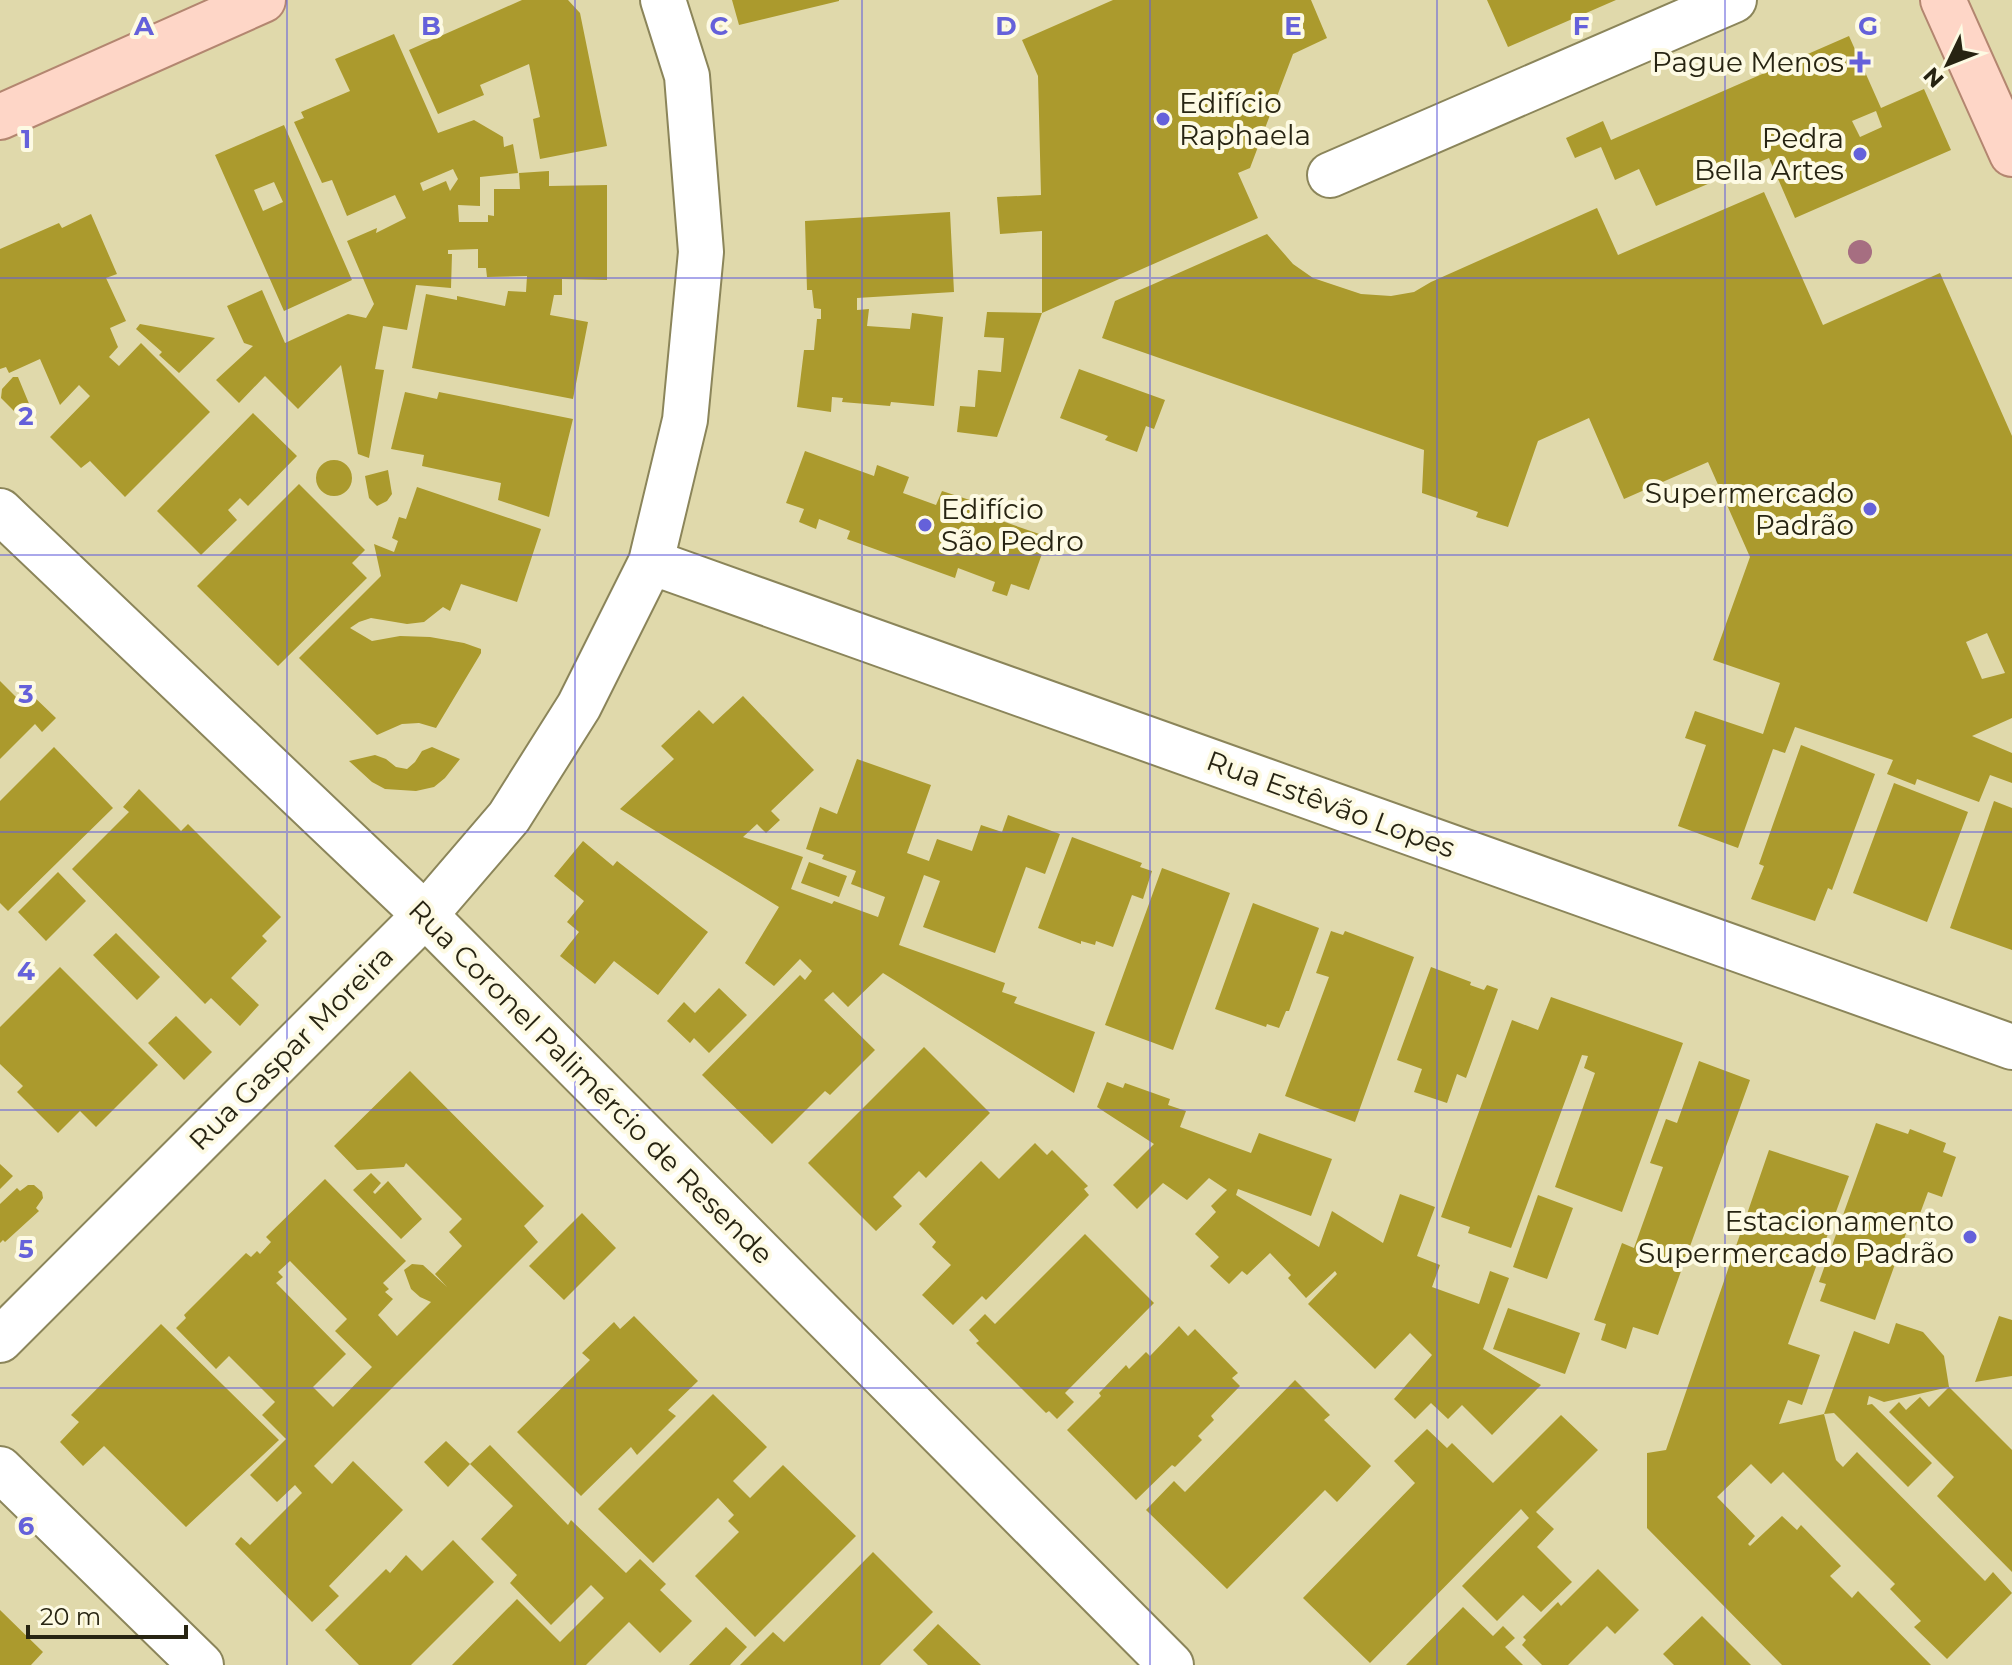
<svg xmlns="http://www.w3.org/2000/svg" width="2012" height="1665" font-family="Montserrat,sans-serif">
<style>
.building{fill:#ab9a2d;fill-rule:evenodd}
.lines{fill:none;stroke-linecap:round;stroke-linejoin:round}
.minor-casing{stroke:#8b855a;stroke-width:48}
.major-casing{stroke:#b38670;stroke-width:48}
.minor{stroke:#fff;stroke-width:44}
.major{stroke:#fed6c7;stroke-width:44}
.tree{fill:#a66e81}
.grid{fill:none;stroke:#6561da;stroke-width:2;stroke-opacity:0.55}
.poi-dot{fill:#6561da;stroke:#fdfae3;stroke-width:3}
.labels{text-anchor:middle;stroke-width:8;stroke-linejoin:round;paint-order:stroke}
.poi-label{font-size:28px;fill:#272412;stroke:#fdfae3;text-anchor:end}
.street-label{font-size:28px;fill:#272412;stroke:#fdfae3}
.grid-label{font-size:26px;text-anchor:middle;font-weight:bold;fill:#6561da;stroke:#fdfae3;stroke-width:8;stroke-linejoin:round;paint-order:stroke}
</style>
<rect width="100%" height="100%" fill="#e0d9ab"/>
<!-- building -->
<path class="building" d="M522,0H568L580,13L607,146L540,159L533,119L540,117L529,64L480,85L484,95L438,114L409,50Z
M732,0H839V1L739,25Z
M1113,0H1311L1327,38L1293,54L1250,168L1238,173L1258,218L1042,313L997,437L957,432L960,406L975,407L978,370L1001,372L1004,338L984,337L987,312L1042,313V231L1000,234L997,197L1041,195L1038,76L1022,40Z
M1487,0H1616L1508,47Z
M394,34L438,133L474,120L503,137L504,147L513,144L518,173L480,177V206L458,205L459,222H488V215L494,216V189H520L519,173L549,171V186L607,185V280L562,279V295H554L550,315L588,322L573,399L412,368L426,294L457,300V296L505,306L508,291L526,292L527,276L487,277L486,268H478V249L448,250V254H452L451,288L416,285L407,330L383,326L375,369L384,370L369,458L358,454L341,365L298,409L265,376L239,403L216,380L253,346L244,343L227,306L262,290L285,343L348,314L366,318L374,304L347,241L377,228L376,233L406,218L395,195L347,216L332,180L322,183L294,122L304,118L301,112L350,91L335,59ZM453,169L458,179L450,191L446,181L423,191L420,183Z
M1849,36L1881,108L1924,89L1951,150L1795,218L1769,158L1656,206L1639,169L1615,180L1601,147L1575,158L1566,138L1603,121L1611,140ZM1876,111L1882,127L1860,137L1852,121Z
M284,125L352,280L284,311L215,155ZM274,182L283,202L263,211L254,190Z
M1764,192L1823,325L1940,273L2012,436V718L1972,736L2012,753V783L1990,775L1979,802L1917,779L1915,785L1887,774L1893,760L1795,727L1785,753L1773,749L1738,848L1678,826L1706,745L1685,738L1695,711L1763,734L1780,683L1713,660L1750,557L1708,462L1624,499L1589,418L1538,441L1508,527L1476,517L1478,512L1422,493L1424,450L1102,338L1115,301L1267,234L1293,264L1313,278L1361,294L1391,296L1414,292L1431,282L1597,208L1618,255ZM1987,633L2005,673L1982,679L1966,642Z
M950,212L954,292L857,298V310L869,309L867,326L910,329L912,313L943,317L934,406L891,402L890,406L842,402L843,398L832,397L831,412L797,407L804,350H814L817,319H821V309L814,308L812,290H807L805,221Z
M91,214L117,274L106,278L126,321L110,328L118,347L109,357L119,366L141,343L210,412L125,497L90,461L81,468L50,437L90,396L79,385L60,405L40,359L9,373L6,367L0,369V249L59,223L62,228Z
M140,324L215,338L179,373L159,355L162,352L136,329Z
M1079,369L1165,400L1154,429L1146,426L1137,452L1105,440L1108,436L1060,418Z
M13,377H18L30,406L18,415L1,398L2,389Z
M405,392L437,399L439,392L573,419L549,517L498,500L501,483L422,466L424,455L391,449Z
M253,413L297,456L248,506L240,498L228,510L237,520L201,555L157,511Z
M805,451L874,476L877,465L909,477L903,493L936,505L942,491L976,502L973,511L1048,537L1029,590L1011,584L1007,596L992,591L995,582L958,568L955,578L847,539L850,531L819,519L816,529L799,522L804,509L786,503Z
M316 478a18 18 0 1 1 36 0a18 18 0 1 1-36 0Z
M388,470L392,494L387,501L377,506L369,498L365,476Z
M299,484L365,550L352,563L367,578L278,666L197,586Z
M417,487L541,529L517,602L461,584L450,611L443,607L424,622L407,624L371,618L359,622L350,628L372,641L400,636L430,637L464,643L481,649V653L436,728L419,723L402,724L377,735L299,658L381,576L374,544L394,552L398,541L392,538L399,517L406,519Z
M0,681L21,702L30,693L56,718L42,732L35,724L0,759Z
M743,696L814,770L771,811L780,820L766,833L757,824L743,837L803,857L791,889L832,904L834,901L878,917L885,897L851,884L856,871L822,859L824,855L806,849L820,807L837,814L857,759L931,785L907,853L929,861L937,839L972,851L981,825L1002,832L1008,815L1060,834L1045,874L1026,867L995,953L923,927L940,881L924,875L899,945L1005,983L1002,992L1017,997L1014,1003L1095,1032L1074,1093L883,973L848,1007L833,992L824,1000L875,1050L830,1095L825,1091L772,1144L702,1075L800,975L805,980L812,971L800,959L774,986L745,963L779,907L620,809L674,759L661,746L699,710L713,724Z
M1801,745L1875,774L1832,890L1828,888L1815,921L1751,899L1764,866L1759,864Z
M54,747L113,808L8,911L0,903V801Z
M432,747L460,759L445,778L434,787L416,791L385,789L372,782L349,761L375,755L386,759L396,767L407,769L415,762L422,751Z
M1894,783L1968,812L1927,922L1853,893Z
M139,789L181,831L188,824L281,917L262,936L267,941L231,978L259,1005L240,1026L211,998L205,1004L72,869L129,812L123,807Z
M1994,801L2012,808V950L1950,928Z
M1072,837L1142,863L1140,867L1152,871L1143,899L1132,895L1113,947L1096,941L1095,945L1081,941V944L1038,928Z
M583,841L613,866L617,861L708,932L658,995L614,961L595,984L560,956L579,932L567,922L584,901L554,876Z
M809,862L847,876L839,897L801,883Z
M1162,868L1230,893L1173,1050L1105,1025Z
M58,872L86,901L46,941L18,912Z
M1253,903L1319,928L1289,1011H1286L1279,1028L1267,1024L1266,1027L1215,1009Z
M1331,931L1343,935L1345,931L1414,957L1355,1122L1285,1096L1329,977L1316,973Z
M116,933L160,977L137,1000L93,955Z
M60,967L158,1065L96,1127L80,1111L58,1133L17,1092L23,1086L0,1064V1027Z
M1431,967L1471,982L1470,985L1484,990L1487,985L1498,989L1466,1078L1457,1074L1447,1103L1414,1092L1422,1069L1397,1060Z
M719,988L747,1015L709,1053L694,1038L690,1043L667,1021L684,1002L695,1013Z
M1551,997L1683,1043L1622,1212L1555,1187L1595,1073L1584,1068L1588,1056L1582,1055L1511,1248L1468,1233L1470,1227L1441,1217L1512,1020L1538,1030Z
M176,1016L212,1052L184,1080L148,1043Z
M924,1047L990,1113L926,1178L919,1171L893,1197L902,1206L876,1231L808,1163Z
M1699,1061L1750,1080L1658,1335L1633,1327L1626,1349L1601,1340L1606,1324L1594,1320L1622,1243L1634,1248L1663,1167L1650,1163L1666,1119L1677,1123Z
M410,1071L544,1206L524,1226L538,1242L314,1466L332,1484L353,1461L403,1510L329,1586L339,1596L312,1622L235,1544L241,1537L250,1545L302,1493L295,1485L277,1502L250,1475L286,1439L262,1415L275,1402L229,1356L216,1369L176,1328L186,1318L184,1315L246,1253L251,1257L257,1251L260,1254L271,1242L266,1237L325,1179L406,1261L383,1283L389,1289L385,1292L393,1299L378,1315L397,1336L431,1302L420,1297L411,1289L404,1270L412,1264L423,1265L447,1287L435,1274L462,1246L449,1232L462,1219L406,1163L404,1167L357,1170L334,1146ZM290,1261L347,1319L335,1331L372,1367L333,1407L313,1387L346,1354L276,1283L283,1277L278,1272Z
M1107,1082L1123,1088L1125,1083L1170,1099L1168,1105L1186,1111L1180,1127L1251,1153L1259,1133L1332,1159L1311,1216L1238,1189L1236,1195L1319,1247L1332,1211L1383,1243L1400,1194L1435,1207L1417,1256L1440,1265L1432,1287L1479,1304L1490,1271L1509,1278L1483,1349L1541,1385L1492,1435L1462,1405L1448,1419L1431,1403L1415,1419L1394,1399L1432,1355L1410,1333L1375,1369L1308,1304L1337,1274L1335,1271L1306,1298L1288,1278L1291,1275L1270,1253L1247,1275L1242,1271L1229,1284L1210,1266L1219,1257L1195,1234L1216,1212L1211,1206L1227,1190L1209,1178L1187,1200L1163,1183L1137,1209L1113,1185L1154,1144L1097,1107Z
M1876,1123L1908,1134L1910,1129L1946,1143L1943,1152L1956,1157L1942,1197L1928,1192L1915,1227L1909,1225L1875,1320L1820,1301L1826,1284L1819,1282Z
M1035,1143L1047,1155L1052,1150L1088,1186L1084,1189L1089,1195L986,1300L982,1296L953,1325L922,1295L951,1265L932,1247L936,1242L919,1224L981,1161L999,1179Z
M1769,1150L1849,1176L1788,1344L1820,1355L1802,1405L1788,1400L1779,1424L1824,1414L1854,1331L1889,1344L1896,1323L1923,1332L1944,1356L1949,1387L1884,1402L1869,1396L1867,1405L1872,1404L1932,1463L1908,1487L1834,1413L1824,1414L1836,1460L1843,1467L1857,1452L1985,1581L1993,1572L2012,1593L1947,1659L1914,1627L1921,1621L1890,1589L1895,1584L1783,1472L1771,1484L1751,1464L1717,1497L1755,1536L1748,1544L1750,1546L1782,1516L1797,1530L1801,1525L1841,1566L1830,1576L1852,1598L1858,1591L1931,1665H1782L1647,1528V1453L1666,1450Z
M0,1164L13,1176L0,1189Z
M371,1173L381,1183L373,1192L375,1194L388,1181L422,1219L401,1239L353,1190Z
M28,1185H34L42,1192L43,1198L36,1208L39,1211L5,1242L3,1240L0,1243V1204L17,1188L20,1191Z
M1538,1195L1573,1208L1547,1279L1513,1267Z
M582,1213L616,1248L564,1300L529,1266Z
M1085,1234L1154,1303L1065,1393L1074,1402L1057,1419L1049,1411L1046,1413L976,1343L979,1341L969,1330L985,1314L995,1324Z
M1508,1308L1580,1333L1565,1374L1493,1349Z
M634,1316L698,1381L668,1410L676,1416L637,1455L631,1447L581,1496L517,1432L590,1360L582,1353L614,1322L620,1329Z
M1999,1316L2012,1320V1376L1975,1382Z
M161,1324L279,1440L186,1527L104,1446L83,1466L60,1442L79,1422L71,1415Z
M1179,1326L1188,1336L1195,1329L1238,1373L1232,1378L1240,1386L1211,1416L1214,1420L1198,1436L1202,1440L1175,1467L1172,1465L1136,1500L1067,1430L1101,1396L1099,1393L1126,1365L1129,1369L1146,1352L1150,1356Z
M1295,1380L1330,1415L1324,1420L1371,1466L1337,1502L1325,1490L1227,1589L1146,1510L1174,1481L1185,1492Z
M1949,1387L2012,1450V1572L1937,1496L1954,1477L1889,1412L1899,1402L1906,1410L1920,1397L1929,1407Z
M713,1394L767,1447L733,1481L750,1498L783,1465L856,1536L755,1637L695,1576L739,1532L728,1521L734,1515L718,1498L653,1563L598,1509Z
M1561,1415L1598,1450L1536,1512L1554,1529L1537,1547L1572,1582L1541,1612L1523,1595L1497,1621L1462,1586L1529,1518L1521,1509L1370,1663L1303,1598L1415,1483L1394,1461L1427,1429L1447,1448L1452,1443L1493,1483Z
M446,1441L470,1464L448,1487L424,1462Z
M490,1445L568,1525L571,1520L626,1573L640,1559L666,1584L660,1590L692,1621L660,1653L629,1622L586,1665H452L517,1599L560,1642L604,1598L591,1585L551,1625L510,1583L517,1575L481,1539L513,1506L470,1464Z
M453,1540L494,1582L411,1665H359L325,1630L386,1569L390,1573L406,1555L422,1571Z
M873,1552L933,1612L880,1665H740L773,1632L784,1642Z
M1598,1569L1639,1610L1615,1634L1607,1626L1568,1665H1542L1522,1645L1526,1640L1523,1637L1558,1602L1561,1606Z
M1463,1607L1493,1636L1503,1626L1515,1638L1505,1647L1523,1665H1406Z
M0,1610L43,1652L31,1665H0Z
M1702,1616L1751,1665H1674L1663,1654Z
M938,1624L981,1665H928L913,1650Z
M726,1627L747,1647L730,1665H689Z"/>
<g class="lines">
<defs>
<path id="minor" d="M1330,175L1734,0
M0,511L425,915L1171,1665
M651,562L2012,1047
M0,1340L425,915L509,817L579,706L651,562L685,420L701,252L687,76L663,0
M0,1469L201,1665"/>
<path id="major" d="M1943,0L2012,154
M0,117L263,0"/>
</defs>
<!-- minor casing -->
<use href="#minor" class="minor-casing"/>
<!-- major casing -->
<use href="#major" class="major-casing"/>
<!-- minor -->
<use href="#minor" class="minor"/>
<!-- major -->
<use href="#major" class="major"/>
</g>
<!-- trees -->
<circle class="tree" cx="1860" cy="252" r="12"/>
<!-- grid -->
<path class="grid" d="M287,0V1665M575,0V1665M862,0V1665M1150,0V1665M1437,0V1665M1725,0V1665M0,278H2012M0,555H2012M0,832H2012M0,1110H2012M0,1388H2012"/>
<!-- markers -->
<g class="poi-dot">
<path d="M1856 50h8v8h8v8h-8v8h-8v-8h-8v-8h8z"/>
<circle cx="1163" cy="119" r="8"/>
<circle cx="1860" cy="154" r="8"/>
<circle cx="1870" cy="509" r="8"/>
<circle cx="925" cy="525" r="8"/>
<circle cx="1970" cy="1237" r="8"/>
</g>
<g class="labels">
<!-- poi labels -->
<g class="poi-label">
<text x="1844" y="72">Pague Menos</text>
<text x="1179" y="113" text-anchor="start">Edifício<tspan x="1179" dy="32">Raphaela</tspan></text>
<text x="1844" y="148">Pedra<tspan x="1844" dy="32">Bella Artes</tspan></text>
<text x="1854" y="503">Supermercado<tspan x="1854" dy="32">Padrão</tspan></text>
<text x="941" y="519" text-anchor="start">Edifício<tspan x="941" dy="32">São Pedro</tspan></text>
<text x="1954" y="1231">Estacionamento<tspan x="1954" dy="32">Supermercado Padrão</tspan></text>
</g>
<!-- street labels -->
<g class="street-label">
<text transform="translate(1331 804) rotate(20)" y="10">Rua Estêvão Lopes</text>
<text transform="translate(291 1048) rotate(-45)" y="10">Rua Gaspar Moreira</text>
<text transform="translate(591 1082) rotate(45)" y="10">Rua Coronel Palimércio de Resende</text>
</g>
</g>
<g class="grid-label">
<text x="144" y="35">A</text>
<text x="431" y="35">B</text>
<text x="719" y="35">C</text>
<text x="1006" y="35">D</text>
<text x="1293" y="35">E</text>
<text x="1581" y="35">F</text>
<text x="1868" y="35">G</text>
<text x="26" y="148">1</text>
<text x="26" y="425">2</text>
<text x="26" y="703">3</text>
<text x="26" y="980">4</text>
<text x="26" y="1258">5</text>
<text x="26" y="1535">6</text>
</g>
<!-- north arrow -->
<g transform="translate(1948 64) rotate(227)" stroke="#fdfae3" stroke-width="6" paint-order="stroke">
<path d="M0-6L14 30L0 20L-14 30Z" fill="#272412"/>
<text y="-12" font-size="22" font-weight="bold" text-anchor="middle" fill="#272412">N</text>
</g>
<!-- scale -->
<path d="M28 1625v12h158v-12" fill="none" stroke="#272412" stroke-width="4"/>
<text x="40" y="1625" font-size="24" fill="#272412" stroke="#fdfae3" stroke-width="6" paint-order="stroke">20 m</text>
</svg>
